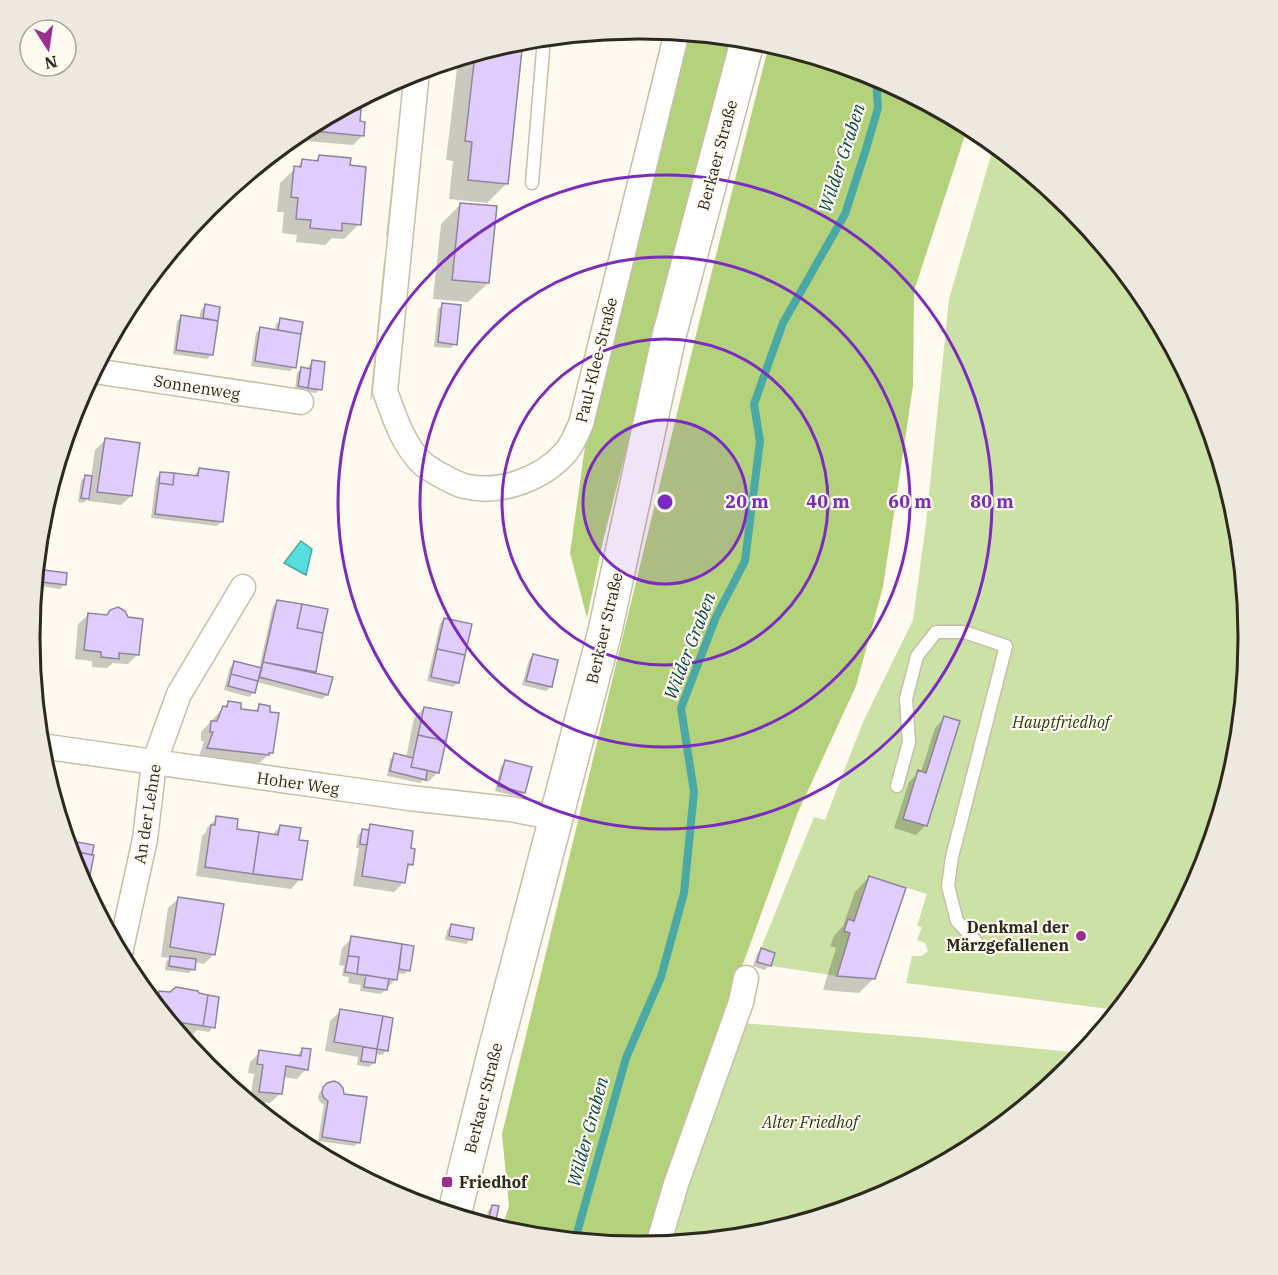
<svg xmlns="http://www.w3.org/2000/svg" width="1278" height="1275" font-family="'IBM Plex Serif',serif">
<style>
.green{fill:#cbe1a6}
.forest{fill:#b4d17c}
.water{fill:#57dedf;stroke:#4aa8a5;stroke-width:1.5}
.shadow{fill:#0003}
.lines{fill:none;stroke-linecap:round;stroke-linejoin:round}
.stream{stroke:#4aa8a5;stroke-width:8}
.building{fill:#e1cdfd;stroke:#8e859b;stroke-width:1.5}
.service-casing{stroke:#c8bea6;stroke-width:15}
.minor-casing{stroke:#c8bea6;stroke-width:27}
.secondary-casing{stroke:#c8bea6;stroke-width:36}
.service{stroke:#fff;stroke-width:12}
.minor{stroke:#fff;stroke-width:24}
.secondary{stroke:#fff;stroke-width:33}
.ring{fill:none;stroke:#7b2cbf;stroke-width:3}
.poi-dot{fill:#9a2d8e;stroke:#fefaef;stroke-width:2}
.labels{text-anchor:middle;stroke-width:4.5;stroke-linejoin:round;paint-order:stroke}
.street-label{font-size:16px;fill:#2d291f;stroke:#fefaef}
.park-label{font-size:16px;font-style:italic;fill:#2f3b17;stroke:#fefaef}
.poi-label{font-size:16px;font-weight:bold;fill:#2d291f;stroke:#fefaef;text-anchor:end}
.water-label{font-size:18px;font-style:italic;fill:#084748;stroke:#fefaef}
.rim{fill:none;stroke:#2d291f;stroke-width:3}
.centre{fill:#7b2cbf;stroke:#fefaef;stroke-width:3}
.ring-label{font-size:18px;text-anchor:middle;font-weight:bold;fill:#7b2cbf;stroke:#fefaef;stroke-width:4.5;stroke-linejoin:round;paint-order:stroke}
</style>
<rect width="100%" height="100%" fill="#fefaef"/>
<!-- green -->
<path class="green" d="M994,145L1070,207L1146,299L1202,405L1236,519L1248,638L1236,757L1202,871L1145,976L1117,1010L906,983L912,956H922L928,951L925,943L917,940L922,927L917,926L927,894L869,876L854,921L848,919L844,931L850,933L837,976L771,966L775,953L761,948L814,817L825,820L863,722L913,620L926,523L949,299Z
M394,165L402,166L395,236L386,235Z
M384,260L393,261L381,384L370,401Z
M742,1023L929,1038L1082,1053L1069,1068L977,1144L872,1200L757,1235L669,1244Z"/>
<!-- forest -->
<path class="forest" d="M685,33L731,38L603,541L587,618L570,553L588,425Z
M769,44L872,75L968,126L914,291L913,386L883,587L856,686L798,812L739,975L652,1245L639,1246L520,1235L502,1229L509,1206L502,1134L695,339Z"/>
<!-- water -->
<path class="water" d="M301,541L312,549L306,575L284,563Z"/>
<!-- shadow -->
<path class="shadow" d="M522,40L507,183L487,203L449,199L453,161L446,160L458,60L460,59Z
M366,96V98L359,105L358,123L363,135L353,145L305,141L306,128Z
M319,157L349,166L359,224L344,239L332,238L325,245L296,242L297,235L282,233L284,212H277L280,183L303,161L314,162Z
M461,204L488,283L468,302L433,299L441,224Z
M443,305L455,344L451,348L434,347L438,309Z
M205,306L219,308L212,354L207,359L173,354L177,321L182,317L199,319L201,310Z
M281,320L301,323L294,367L290,371L251,366L256,333L261,328L275,331L276,324Z
M312,362L320,389L316,393L295,390L297,373L301,369L308,370V367Z
M105,440L131,496L121,505L88,501L89,497L83,503L78,502L81,481L85,477L91,478L95,450Z
M199,470L222,521L217,526L151,518L156,478L161,473L195,477V474Z
M51,487H54L50,511L42,520Z
M44,571L64,585L60,589L39,586L40,576Z
M278,601L326,610L315,673L331,678L327,695L322,699L257,682L254,692L249,697L224,690L230,667L235,663L259,669L273,606Z
M111,611L138,654L128,664L113,663L107,668L92,667V661L75,659L78,624L88,615L106,616Z
M444,619L458,683L453,687L427,681L440,624Z
M533,655L551,687L546,691L522,685L529,660Z
M229,702L239,711L254,712L260,706L272,752L258,764L199,757L204,741H201V732Z
M424,708L438,772L428,782L423,780L420,783L387,776L390,759L395,755L406,758L414,718Z
M944,718L926,825L916,835L894,828L909,782L919,772H921L935,728Z
M506,762L530,768L523,793L519,797L495,791L501,766Z
M217,818L235,830L272,835L280,827L297,841L300,879L291,889L196,876L202,836L206,832L207,828Z
M371,826L411,864L406,870L404,882L394,892L353,886L359,848H356L358,835L363,831H366Z
M78,843L92,856L85,887L76,870L72,852L73,848Z
M869,877L874,978L859,993L823,990L836,948L830,946L834,936L843,926L855,892Z
M178,899L214,954L204,964L194,962L193,969L189,973L165,970L166,962L169,958L161,957L168,908Z
M452,925L471,939L466,944L445,940L447,930Z
M352,938L412,947L409,970L404,974L396,973V979L381,994L360,991L361,985L348,983L349,977L342,976L344,966L339,965L342,948Z
M761,950L769,965L765,970L753,966L757,954Z
M159,992L213,1027L209,1032L197,1030L192,1035L180,1033L152,1000Z
M340,1011L387,1050L382,1055L375,1054L374,1062L369,1067L357,1065L358,1057L325,1051L330,1021Z
M303,1049L306,1069L297,1079L283,1077L280,1094L270,1103L250,1101L254,1074L248,1073L250,1062L260,1052L295,1057Z
M328,1084L359,1142L354,1146L318,1141L324,1105L320,1102L318,1098L319,1093Z
M492,1206L493,1223L491,1226L485,1224L488,1211Z"/>
<g class="lines">
<!-- stream -->
<path class="stream" d="M575,1240L626,1058L661,977L684,893L694,792L681,708L716,617L745,561L760,441L754,404L783,323L845,214L866,149L878,108L876,77"/>
</g>
<!-- building -->
<path class="building" d="M523,40L508,184L468,180L472,142L465,141L475,54Z
M361,99V110L343,109Z
M343,109L361,110L360,121L365,122L364,136L314,131L315,123Z
M319,155L351,158L350,165L366,167L361,225L342,223V231L310,228L311,220L296,219L298,198L291,197L294,166L301,167L302,159L318,161Z
M460,203L497,206L489,283L452,280Z
M442,303L461,305L457,345L438,342Z
M205,304L220,307L218,321L203,318Z
M181,315L218,321L213,355L176,350Z
M280,318L303,322L301,334L278,330Z
M260,327L301,334L296,368L255,361Z
M312,360L325,362L322,390L308,388Z
M301,367L311,369L308,388L298,386Z
M105,438L140,443L132,496L97,492Z
M199,468L229,472L223,522L155,514L159,483L173,485L174,473L198,476Z
M160,472L174,473L173,485L159,483Z
M85,475L92,476L89,499L81,498Z
M52,485L55,486L52,512L44,511Z
M44,570L67,573L66,585L42,582Z
M277,600L302,604L297,628L323,633L316,672L263,662Z
M302,604L328,609L323,633L297,628Z
M118,607L125,611L128,617L143,619L139,655L119,653V659L101,657V652L84,650L88,613L107,615L110,610Z
M444,618L472,624L465,655L437,649Z
M30,642H35L32,662Z
M437,649L465,655L459,683L431,677Z
M533,654L558,660L552,687L526,681Z
M234,661L262,668L258,681L231,674Z
M263,662L333,677L328,695L259,677Z
M231,674L258,681L255,693L228,686Z
M228,701L241,703V709L258,711L259,704L270,706V712L279,713L273,753H269V755L207,748L213,732H210L211,721H217L223,706L227,707Z
M424,707L452,712L446,741L418,735Z
M944,716L960,721L927,826L903,819L918,770L926,773Z
M418,735L446,741L439,773L411,767Z
M394,753L413,758L411,767L427,770L426,780L390,771Z
M505,760L532,767L525,793L498,786Z
M216,816L238,819L237,829L259,832L253,874L205,867L211,825H215Z
M370,824L413,831L411,848L415,849L413,865L408,864L405,883L362,876Z
M280,825L301,828L299,840L308,841L302,880L253,874L259,832L278,835Z
M362,829L369,830L367,845L360,844Z
M77,842L94,845L92,855L75,851Z
M70,851L94,855L87,890L76,870Z
M869,876L906,888L875,979L837,976L850,933L844,931L848,919L854,921Z
M178,897L224,904L215,955L170,947Z
M451,924L474,928L472,940L449,936Z
M351,936L402,944L397,980L357,974L359,957L348,956Z
M402,944L414,946L410,971L399,969Z
M761,948L775,953L771,966L757,962Z
M170,956L196,959L195,970L169,966Z
M348,956L359,957L357,974L345,972Z
M366,975L389,979L387,990L364,987Z
M176,987L198,991L199,993L208,995L203,1026L170,1021L157,1006L159,991L170,992Z
M208,995L219,997L215,1028L203,1026Z
M340,1009L383,1016L377,1049L334,1042Z
M383,1016L393,1018L388,1051L377,1049Z
M363,1047L377,1049L375,1063L361,1061Z
M302,1048L311,1049L308,1070L286,1066L282,1094L259,1092L263,1065L257,1064L259,1050L301,1056Z
M334,1081L339,1083L343,1088L344,1094L367,1097L360,1143L322,1137L328,1101L324,1098L322,1093L323,1087L327,1083Z
M492,1205L499,1206L495,1224L488,1223Z"/>
<g class="lines">
<defs>
<path id="service" d="M532,183L544,38
M897,786L909,742L906,699L917,656L936,632H964L1006,646L952,857L948,886L957,921L980,946"/>
<path id="minor" d="M417,71L385,391C394,416 403,445 423,464C426,467 431,469 435,472C444,477 454,483 464,486C499,495 542,479 565,453C573,444 576,434 581,424L677,32
M94,371L301,402
M41,746L409,798L510,809L556,818
M120,953L145,839L154,763L179,694L243,587
M658,1245L676,1184L741,1002L746,978"/>
<path id="secondary" d="M454,1215L493,1058L605,631L669,336L748,39"/>
</defs>
<!-- service casing -->
<use href="#service" class="service-casing"/>
<!-- minor casing -->
<use href="#minor" class="minor-casing"/>
<!-- secondary casing -->
<use href="#secondary" class="secondary-casing"/>
<!-- service -->
<use href="#service" class="service"/>
<!-- minor -->
<use href="#minor" class="minor"/>
<!-- secondary -->
<use href="#secondary" class="secondary"/>
</g>
<!-- distance rings -->
<circle cx="665" cy="502" r="82" fill="#7b2cbf" fill-opacity=".12"/>
<g class="ring">
<circle cx="665" cy="502" r="82"/>
<circle cx="665" cy="502" r="163"/>
<circle cx="665" cy="502" r="245"/>
<circle cx="665" cy="502" r="327"/>
</g>
<!-- markers -->
<g class="poi-dot">
<circle cx="1081" cy="936" r="6"/>
<rect x="441" y="1176" width="12" height="12" rx="3"/>
</g>
<g class="labels">
<!-- street labels -->
<g class="street-label">
<text transform="translate(717 155) rotate(-75)" y="6">Berkaer Straße</text>
<text transform="translate(596 360) rotate(-76)" y="6">Paul-Klee-Straße</text>
<text transform="translate(197 387) rotate(9)" y="6">Sonnenweg</text>
<text transform="translate(604 628) rotate(-77)" y="6">Berkaer Straße</text>
<text transform="translate(298 783) rotate(8)" y="6">Hoher Weg</text>
<text transform="translate(147 814) rotate(-81)" y="6">An der Lehne</text>
<text transform="translate(483 1098) rotate(-76)" y="6">Berkaer Straße</text>
</g>
<!-- park labels -->
<g class="park-label">
<text x="1061" y="728">Hauptfriedhof</text>
<text x="810" y="1128">Alter Friedhof</text>
</g>
<!-- poi labels -->
<g class="poi-label">
<text x="1069" y="933">Denkmal der<tspan x="1069" dy="18">Märzgefallenen</tspan></text>
<text x="459" y="1188" text-anchor="start">Friedhof</text>
</g>
<!-- water labels -->
<g class="water-label">
<text transform="translate(842 158) rotate(-72)" y="6">Wilder Graben</text>
<text transform="translate(690 646) rotate(-69)" y="6">Wilder Graben</text>
<text transform="translate(588 1132) rotate(-75)" y="6">Wilder Graben</text>
</g>
</g>
<!-- crop -->
<path d="M0 0H1278V1275H0ZM638 39H640A598 598 0 0 1 1238 637V638A598 598 0 0 1 640 1236H638A598 598 0 0 1 40 638V637A598 598 0 0 1 638 39Z" fill="#ede9de" fill-rule="evenodd"/>
<path class="rim" d="M638 39H640A598 598 0 0 1 1238 637V638A598 598 0 0 1 640 1236H638A598 598 0 0 1 40 638V637A598 598 0 0 1 638 39Z"/>
<circle cx="665" cy="502" r="9" class="centre"/>
<g class="ring-label">
<text x="747" y="508">20 m</text>
<text x="828" y="508">40 m</text>
<text x="910" y="508">60 m</text>
<text x="992" y="508">80 m</text>
</g>
<!-- north arrow -->
<g transform="translate(48 48) rotate(168)"><circle r="28" fill="#fefaef" stroke="#aaa69c" stroke-width="1.5"/>
<path d="M0-4.5L10 22L0 15L-10 22Z" fill="#9a2d8e"/>
<text y="-9" font-size="16" font-weight="bold" text-anchor="middle" fill="#2d291f">N</text>
</g>
</svg>
